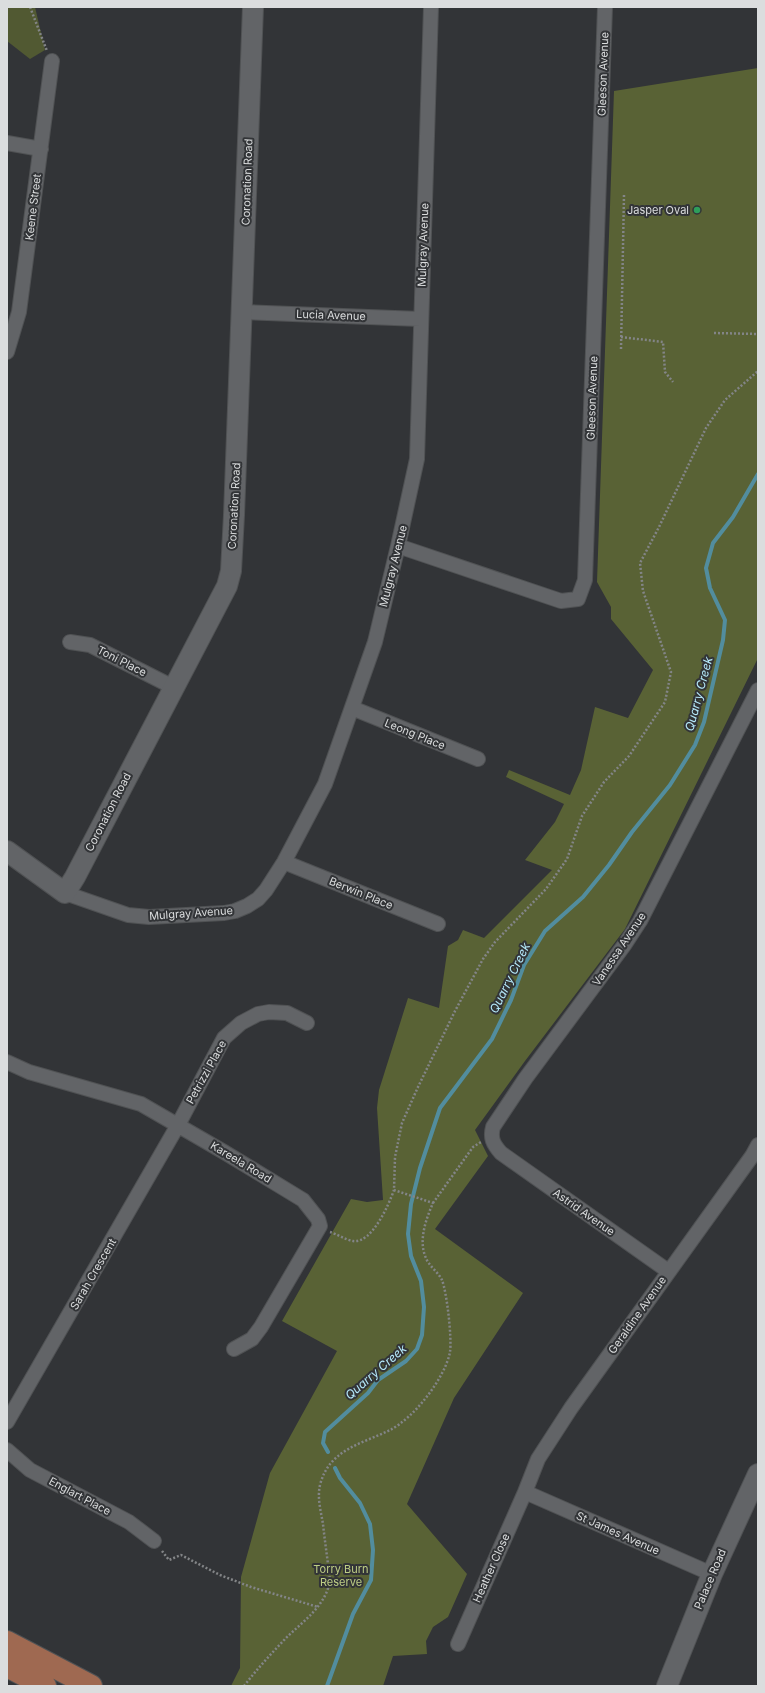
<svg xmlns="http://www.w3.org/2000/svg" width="765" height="1693" font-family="Inter,sans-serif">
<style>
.green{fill:#515932}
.forest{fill:#596235}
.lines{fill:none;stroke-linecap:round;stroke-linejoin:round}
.stream{stroke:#528d9e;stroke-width:4}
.street-casing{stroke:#505254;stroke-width:16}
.secondary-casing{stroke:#505254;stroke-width:22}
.primary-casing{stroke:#505254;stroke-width:24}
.path{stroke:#838587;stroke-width:2.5;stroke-dasharray:2 2;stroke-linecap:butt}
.street{stroke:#626467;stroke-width:14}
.secondary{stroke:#626467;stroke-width:20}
.primary{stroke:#9f6951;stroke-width:22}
.leisure-dot{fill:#2e9e5b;stroke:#323437;stroke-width:1.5}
.labels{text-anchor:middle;stroke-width:4;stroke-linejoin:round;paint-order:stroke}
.street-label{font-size:11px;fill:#dbddde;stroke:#323437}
.poi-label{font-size:11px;fill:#dbddde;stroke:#323437;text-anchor:end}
.park-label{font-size:11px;fill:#bece85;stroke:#323437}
.water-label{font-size:12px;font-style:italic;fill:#b5e9fa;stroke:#323437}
</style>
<rect width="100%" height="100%" fill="#323437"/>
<!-- green -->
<path class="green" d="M7,7H35L45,50L30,59L7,41Z"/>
<!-- forest -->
<path class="forest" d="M758,68V658L625,929L525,1061L475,1130L488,1156L435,1229L523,1293L454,1398L407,1504L467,1574L448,1617L433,1627L426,1641L427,1654L393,1656L383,1686H231L240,1668L241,1577L270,1473L337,1351L282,1321L351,1199L367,1202L383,1200L377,1108L379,1090L408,998L439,1008L448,946L458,940L463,930L484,938L552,870L525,860L555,822L564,804L506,777L509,770L570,795L581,770L595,707L628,718L653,670L611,619V607L597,582L614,91Z"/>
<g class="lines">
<!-- stream -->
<path class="stream" d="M328,1452L323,1443L325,1432L368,1393L378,1380L406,1361L417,1349L422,1335L424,1307L421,1281L411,1256L408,1234L411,1204L420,1168L440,1108L492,1039L511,1000L524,965L545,931L583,897L609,865L632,832L670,785L695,745L704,722L723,640L725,620L710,588L706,568L713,543L733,517L758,474
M327,1686L353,1614L371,1580L373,1550L370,1524L360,1503L340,1478L335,1468"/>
<defs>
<path id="street" d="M7,143L41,149
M242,312L420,319
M7,352L19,312L52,61
M398,546L561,601L578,599L585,580L605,7
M70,642L90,645L173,687
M352,708L478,759
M284,862L438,924
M65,893L128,915L149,917L224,913L235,911L247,906L258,899L266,890L284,862L325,784L375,642L398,546L417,459L431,7
M7,1062L29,1072L141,1104L224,1152L303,1200L318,1219L320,1226L261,1327L252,1339L234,1349
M668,1271L501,1153C493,1144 490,1138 493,1127L525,1079L625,944L640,921L758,690
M7,1422L178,1125L224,1038L241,1023L258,1014L269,1012L287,1013L307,1023
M7,1450L30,1470L129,1522L154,1541
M525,1492L712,1574
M458,1644L525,1492L538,1459L571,1408L752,1156L758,1145"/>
<path id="secondary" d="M7,851L65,893L75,877L227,586L231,571L234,515L253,7
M667,1686L712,1574L758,1474"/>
<path id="primary" d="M7,1642L91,1686
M7,1666L45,1686"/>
</defs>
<!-- street casing -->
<use href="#street" class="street-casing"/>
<!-- secondary casing -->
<use href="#secondary" class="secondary-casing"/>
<!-- primary casing -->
<use href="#primary" class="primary-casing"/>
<!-- path -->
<path class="path" d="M30,7L47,51
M714,333L758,334
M621,337L663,342L665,372L673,382
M621,349L624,195
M433,1203L473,1147L481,1142
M330,1232C337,1234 346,1240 353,1241C372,1244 389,1204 394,1190
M162,1551L169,1560L181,1555L220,1575L251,1587L318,1607
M244,1686C257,1669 271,1654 285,1639C303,1621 325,1607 330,1581C328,1562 325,1543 323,1524C321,1512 317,1498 320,1485C329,1449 362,1444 390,1430C414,1418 445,1378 450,1352C452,1338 447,1293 442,1280C438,1272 429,1266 426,1258C418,1241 426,1219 433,1203L394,1190L395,1157L402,1123L418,1087L455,1011L483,959L495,942L546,889L567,859L582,816L604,782L629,756L665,702L671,672L643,591L640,563L659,527L706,428L725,400L758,371"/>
<!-- street -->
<use href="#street" class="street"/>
<!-- secondary -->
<use href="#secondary" class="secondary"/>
<!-- primary -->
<use href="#primary" class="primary"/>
</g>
<!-- markers -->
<circle class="leisure-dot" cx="697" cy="210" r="4"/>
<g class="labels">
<!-- street labels -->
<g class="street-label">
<text transform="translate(603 74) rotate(-88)" y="4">Gleeson Avenue</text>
<text transform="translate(247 182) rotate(-88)" y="4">Coronation Road</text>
<text transform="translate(33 207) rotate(-83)" y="4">Keene Street</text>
<text transform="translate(423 245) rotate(-88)" y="4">Mulgray Avenue</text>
<text transform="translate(331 315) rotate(2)" y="4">Lucia Avenue</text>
<text transform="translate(592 398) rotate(-88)" y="4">Gleeson Avenue</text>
<text transform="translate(234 506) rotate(-87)" y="4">Coronation Road</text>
<text transform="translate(393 566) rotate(-76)" y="4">Mulgray Avenue</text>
<text transform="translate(122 661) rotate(27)" y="4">Toni Place</text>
<text transform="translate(415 734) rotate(22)" y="4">Leong Place</text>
<text transform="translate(108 812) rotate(-63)" y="4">Coronation Road</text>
<text transform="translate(361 893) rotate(22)" y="4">Berwin Place</text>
<text transform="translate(191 913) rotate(-4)" y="4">Mulgray Avenue</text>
<text transform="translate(619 949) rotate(-56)" y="4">Vanessa Avenue</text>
<text transform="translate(206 1072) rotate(-61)" y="4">Petrizzi Place</text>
<text transform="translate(241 1162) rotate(31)" y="4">Kareela Road</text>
<text transform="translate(584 1212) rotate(35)" y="4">Astrid Avenue</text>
<text transform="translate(93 1274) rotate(-60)" y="4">Sarah Crescent</text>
<text transform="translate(637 1315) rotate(-55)" y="4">Geraldine Avenue</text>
<text transform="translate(80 1496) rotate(28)" y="4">Englart Place</text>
<text transform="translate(618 1533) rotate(24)" y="4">St James Avenue</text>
<text transform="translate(491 1568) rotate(-66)" y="4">Heather Close</text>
<text transform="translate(710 1579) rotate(-67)" y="4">Palace Road</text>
</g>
<!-- poi labels -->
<g class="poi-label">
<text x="689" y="214">Jasper Oval</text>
</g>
<!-- park labels -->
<g class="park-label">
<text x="341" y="1573">Torry Burn<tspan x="341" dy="13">Reserve</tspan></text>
</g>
<!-- water labels -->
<g class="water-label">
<text transform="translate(699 694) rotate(-75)" y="4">Quarry Creek</text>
<text transform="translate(510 978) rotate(-64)" y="4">Quarry Creek</text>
<text transform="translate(376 1372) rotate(-41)" y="4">Quarry Creek</text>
</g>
</g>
<!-- border -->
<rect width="765" height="1693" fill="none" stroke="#dbddde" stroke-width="16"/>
</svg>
